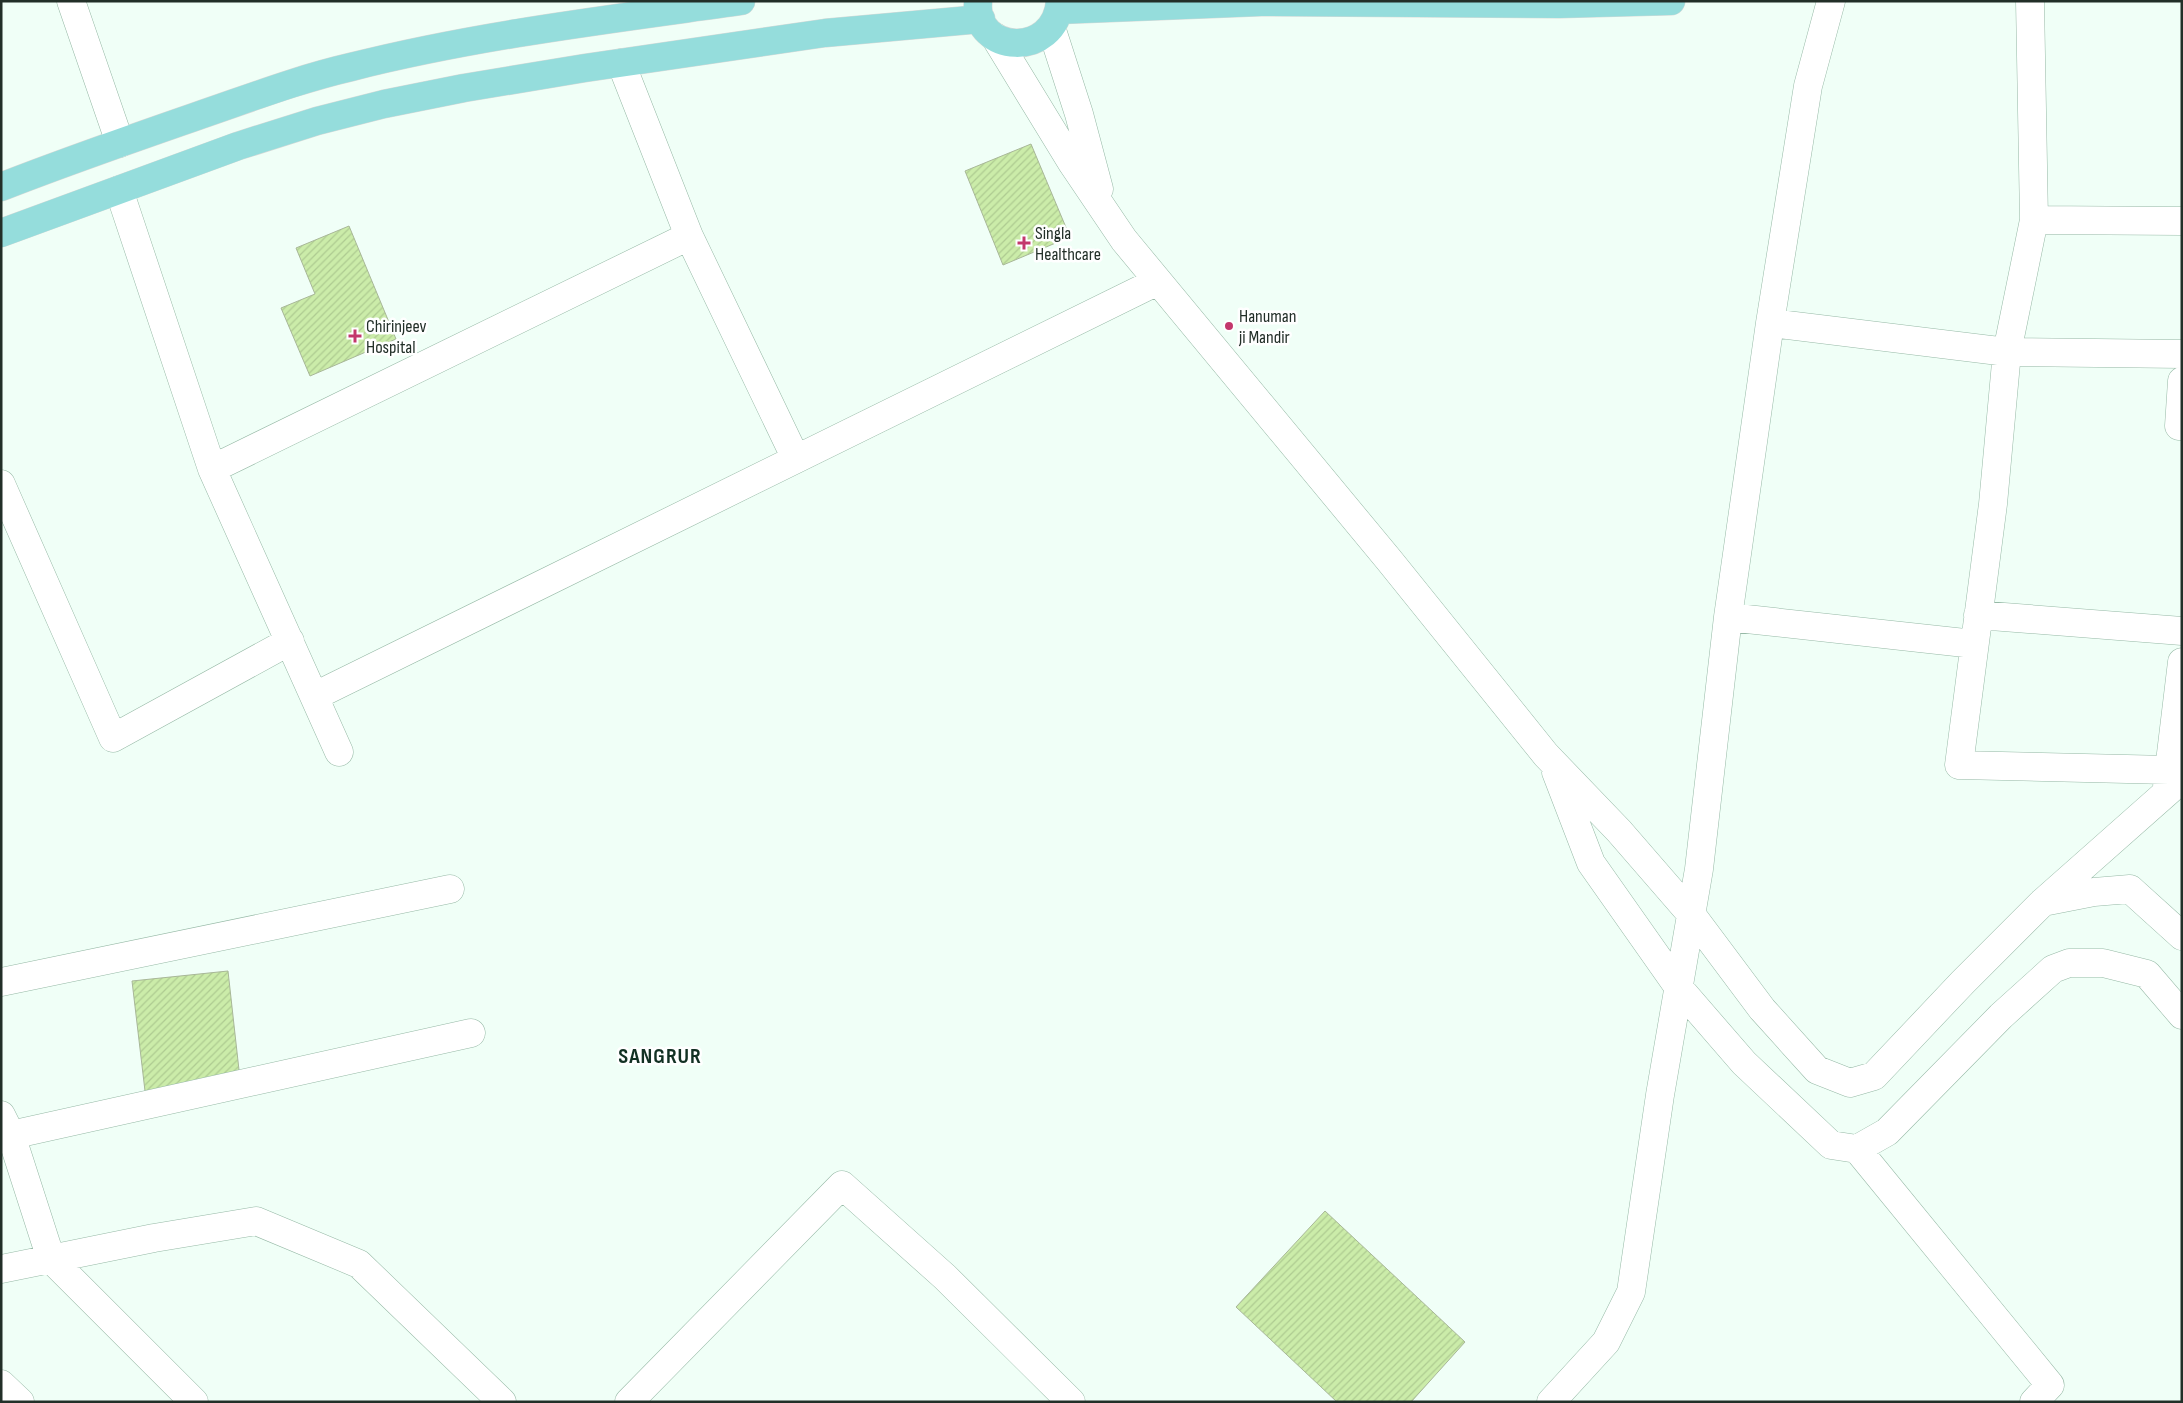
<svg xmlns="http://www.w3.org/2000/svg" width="2183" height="1403" font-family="'Sofia Sans Condensed',sans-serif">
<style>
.building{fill:url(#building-hatch);stroke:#a8b798}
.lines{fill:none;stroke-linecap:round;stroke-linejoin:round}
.minor-casing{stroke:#96b9a6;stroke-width:29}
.major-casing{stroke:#d7dad8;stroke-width:29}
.minor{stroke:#fff;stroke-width:28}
.major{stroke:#95dddc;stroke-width:28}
.poi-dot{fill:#c3376c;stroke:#fff;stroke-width:2}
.labels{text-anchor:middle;stroke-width:5;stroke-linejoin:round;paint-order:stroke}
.poi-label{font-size:18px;fill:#222f28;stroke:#fff;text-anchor:start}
.district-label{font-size:22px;font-weight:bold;letter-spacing:1px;fill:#123123;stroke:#fff}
</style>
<defs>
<pattern id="building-hatch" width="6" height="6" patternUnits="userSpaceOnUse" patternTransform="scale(1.25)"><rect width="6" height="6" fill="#cbeca9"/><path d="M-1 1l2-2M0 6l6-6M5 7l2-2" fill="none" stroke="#aecb91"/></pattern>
</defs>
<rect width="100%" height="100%" fill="#f0fff7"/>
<!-- building -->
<path class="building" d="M1031,144L1070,237L1003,265L965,171Z
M349,226L396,339L310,376L281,308L315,294L296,248Z
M228,971L240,1079L145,1091L132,981Z
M1325,1211L1465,1342L1411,1402H1337L1236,1307Z"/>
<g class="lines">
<defs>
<path id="minor" d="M71,1L120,143
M2030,1L2034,220L2007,352L1993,504L1959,765L2169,770
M1051,27L1079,114L1099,189
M995,37L1072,163L1124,240L1389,560L1546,755L1619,831L1691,914L1762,1009L1817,1070L1850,1083L1874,1076L1963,982L2043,902L2182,779
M621,63L689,236L796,459
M119,190L212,469L339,752
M2034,220L2182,221
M1770,323L2007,352L2182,354
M2182,381L2179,426H2182
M212,469L689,236
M1,484L113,738L290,641
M1978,615L2182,631
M1728,617L1974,644
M315,696L1158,281
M1556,772L1591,863L1679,988L1744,1063L1831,1145L1857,1149L1887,1132L2001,1016L2053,969L2069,963H2103L2147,974L2182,1015
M2167,787L2182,662
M2043,902L2094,892L2130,889L2182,936
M1,982L450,889
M1,1115L11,1135L51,1259L194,1402
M11,1135L471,1033
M1857,1149L2050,1385L2034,1402
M1,1269L154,1238L256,1221L359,1264L502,1402
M1,1384L20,1402
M629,1402L842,1185L945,1277L1071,1402
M1551,1402L1606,1342L1631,1292L1660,1095L1699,869L1728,617L1770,323L1808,86L1831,1"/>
<path id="major" d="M978,3C974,53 1055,60 1060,1
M1059,10L1261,2L1559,4L1671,1
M1,187C67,161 134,138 200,115C250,98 299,79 351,67C477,35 612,19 741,1
M1,233L238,146L317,121L384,104L464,88L585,68L825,33L981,19"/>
</defs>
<!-- minor casing -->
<use href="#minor" class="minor-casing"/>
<!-- major casing -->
<use href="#major" class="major-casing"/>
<!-- minor -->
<use href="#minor" class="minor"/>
<!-- major -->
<use href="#major" class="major"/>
</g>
<!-- markers -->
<g class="poi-dot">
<path d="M1021.5 235.5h5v5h5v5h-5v5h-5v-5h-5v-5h5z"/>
<circle cx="1229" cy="326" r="5"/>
<path d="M352.5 328.5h5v5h5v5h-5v5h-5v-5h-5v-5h5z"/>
</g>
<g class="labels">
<!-- poi labels -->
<g class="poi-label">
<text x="1035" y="239">Singla<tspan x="1035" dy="21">Healthcare</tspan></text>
<text x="1239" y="322">Hanuman<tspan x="1239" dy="21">ji Mandir</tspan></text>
<text x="366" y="332">Chirinjeev<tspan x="366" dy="21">Hospital</tspan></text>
</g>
<!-- district labels -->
<g class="district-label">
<text x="660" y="1063">SANGRUR</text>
</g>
</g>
<!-- border -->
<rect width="2183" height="1403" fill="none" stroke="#222f28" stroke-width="5"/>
</svg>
